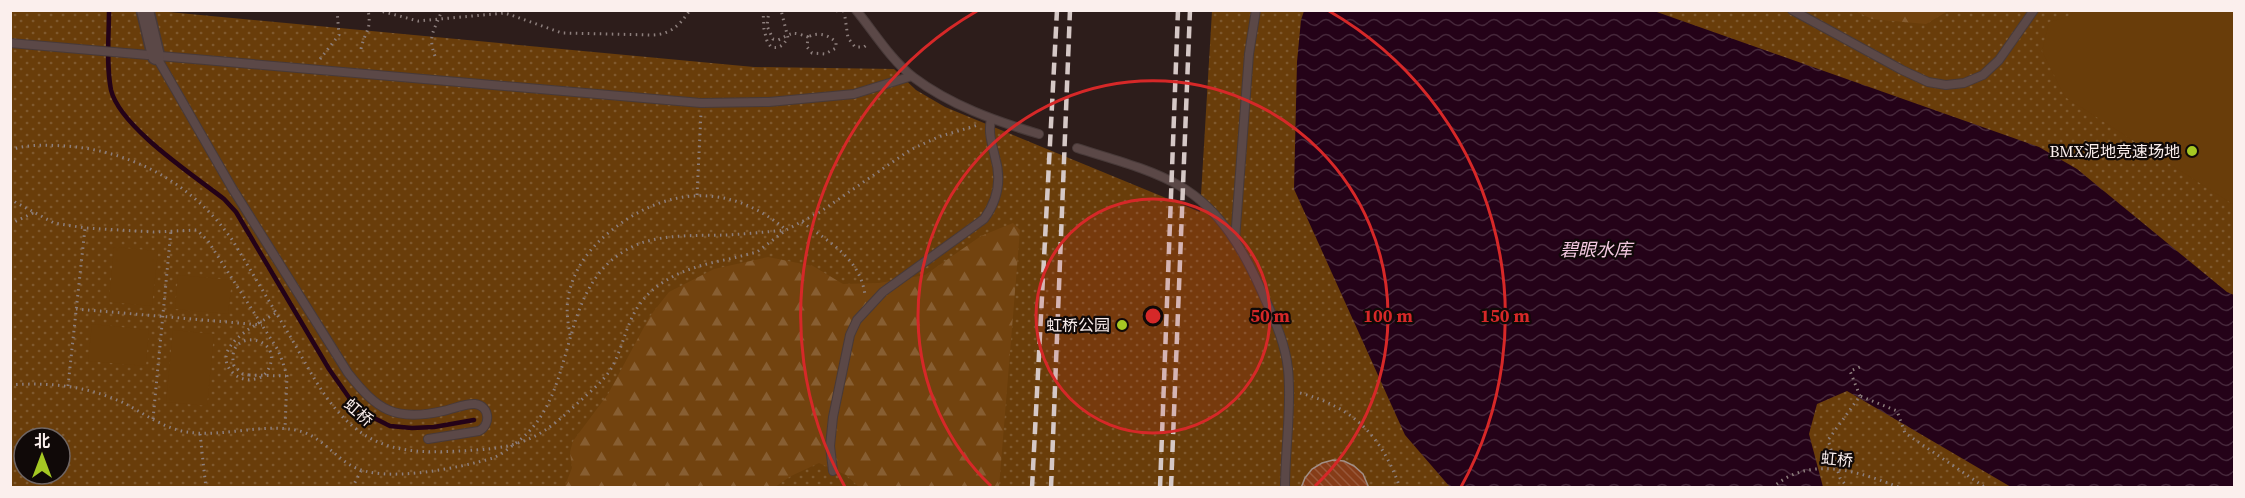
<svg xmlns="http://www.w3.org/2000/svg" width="2245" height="498" font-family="'Source Serif 4','Noto Sans SC',serif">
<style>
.green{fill:url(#green-dots);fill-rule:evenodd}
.forest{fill:url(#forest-firs)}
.pitch{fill:#693d0a}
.water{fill:url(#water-waves)}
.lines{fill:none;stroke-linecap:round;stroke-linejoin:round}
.stream{stroke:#240218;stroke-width:4.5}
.building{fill:url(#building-back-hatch);stroke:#a18e86;stroke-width:1.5}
.service-casing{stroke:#483a39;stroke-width:10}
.minor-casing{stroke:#483a39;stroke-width:19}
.path{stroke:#8d7f7d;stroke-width:3;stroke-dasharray:1.5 4.5;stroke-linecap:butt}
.service{stroke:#5b4847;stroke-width:8}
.minor{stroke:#5b4847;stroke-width:16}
.rail{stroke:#d5c8c6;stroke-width:4.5;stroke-dasharray:12 6;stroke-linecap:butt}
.path-bridge{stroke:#8d7f7d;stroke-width:3;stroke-dasharray:1.5 4.5;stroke-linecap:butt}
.ring{fill:none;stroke:#d62828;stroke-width:3}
.poi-dot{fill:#a5c823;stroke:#100908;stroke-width:2}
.labels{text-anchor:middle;stroke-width:4.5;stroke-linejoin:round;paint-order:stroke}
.poi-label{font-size:16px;fill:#fbefed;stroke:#100908;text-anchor:end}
.street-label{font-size:16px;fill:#fbefed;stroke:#100908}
.water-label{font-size:18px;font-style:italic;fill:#f4c9e1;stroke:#100908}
.centre{fill:#d62828;stroke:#100908;stroke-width:3}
.ring-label{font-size:18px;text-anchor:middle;font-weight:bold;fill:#d62828;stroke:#100908;stroke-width:4.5;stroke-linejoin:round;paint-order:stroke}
</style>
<defs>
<pattern id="green-dots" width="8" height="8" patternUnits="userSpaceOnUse" patternTransform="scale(1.5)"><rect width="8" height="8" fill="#693d0a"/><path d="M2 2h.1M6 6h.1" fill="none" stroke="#7f592e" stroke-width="1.8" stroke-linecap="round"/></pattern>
<pattern id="forest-firs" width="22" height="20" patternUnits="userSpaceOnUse" patternTransform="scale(1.5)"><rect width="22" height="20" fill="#72430f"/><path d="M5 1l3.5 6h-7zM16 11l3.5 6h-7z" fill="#875e32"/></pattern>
<pattern id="water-waves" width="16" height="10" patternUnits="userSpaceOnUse" patternTransform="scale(1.5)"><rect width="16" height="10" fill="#240218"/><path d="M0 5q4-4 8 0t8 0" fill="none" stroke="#45273a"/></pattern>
<pattern id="building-back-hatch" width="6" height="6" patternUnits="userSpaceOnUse" patternTransform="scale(1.5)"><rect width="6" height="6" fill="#863c18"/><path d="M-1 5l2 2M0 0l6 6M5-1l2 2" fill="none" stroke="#98583a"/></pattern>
</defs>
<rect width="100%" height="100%" fill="#2d1d1b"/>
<!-- green -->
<path class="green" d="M10,11H158L754,67L894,69L916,90L945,107L1200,212L1212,11H2234V487H11ZM24,438H60V474H24Z"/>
<!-- forest -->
<path class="forest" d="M1855,11H1948L1926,24L1872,19Z
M1013,223L1020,230L999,487H859L846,475L819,463L791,476L775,487L564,488L572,468L570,452L573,441L608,394L650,316L669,292L714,269L768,257L813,266L843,284L879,283L925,275L981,236Z"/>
<!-- pitch -->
<path class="pitch" d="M2076,11H2234V205L2065,97L2042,51L2049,22L2065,18Z
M114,247L158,251L152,306L109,302Z
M178,275L232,280L228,314L175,309Z
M92,324L149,330L146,366L88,361Z
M173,330L214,334L207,406L166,402Z"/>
<!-- water -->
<path class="water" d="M1304,11H1654L2039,147L2077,169L2227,292L2234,295V487H2011L1847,391L1817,404L1809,434L1823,487H1450L1405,435L1294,189L1297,62L1301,20Z"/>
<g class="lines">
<!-- stream -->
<path class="stream" d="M109,10C109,36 106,65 111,90C120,127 193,175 224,199L236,212L329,369L350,399L366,414L390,426L412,428L434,427L474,420"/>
</g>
<!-- building -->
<path class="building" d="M1333,460L1344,461L1354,466L1363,474L1369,488H1301L1305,478L1312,469L1322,463Z"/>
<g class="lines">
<defs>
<path id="service" d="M856,10C874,32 891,60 913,77C950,105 995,121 1039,134
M1792,10L1902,70L1928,82L1946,85L1964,83L1983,75L1999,60L2034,10
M10,43L701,103L769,102L854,94L912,76
M156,56L232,188L348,373C377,410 395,422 443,411C453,409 466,403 475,404C490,406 491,425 479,431L428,439
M1077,148C1111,159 1149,168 1180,186C1220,209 1244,251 1262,292C1273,317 1285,341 1288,369C1292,408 1285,448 1285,488
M1235,240L1249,54L1256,10
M833,471L830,446L833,417L850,335L857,320L883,292L984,219C998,200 1002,180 995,157C992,143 988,133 991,119"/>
<path id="minor" d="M145,10L156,56"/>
</defs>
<!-- service casing -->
<use href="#service" class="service-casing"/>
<!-- minor casing -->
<use href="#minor" class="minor-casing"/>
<!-- path -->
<path class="path" d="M377,10L418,21L505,13L562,33L653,35C671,34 680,25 690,10
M763,10L764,29L767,41L771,47C780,49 783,45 788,38L781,10
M769,10L767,26L773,39L778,40C793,33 791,31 808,37L807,47L812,53L825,54L836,48V42C827,34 818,32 808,37
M818,10L846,11
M845,17L848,38L855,47H864L868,44
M361,49C365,30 372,31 368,10
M435,56C427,35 435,30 442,10
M320,59L339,35L337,10
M697,195L701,113
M10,198L15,202L54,223L85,228L154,232L197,230L208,241L278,350L283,363L287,376L285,429
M802,222C830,243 860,258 865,295
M10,224L33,213
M729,259L757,252L786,230L820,212L910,150L938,137L978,125
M76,309L262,325
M570,335C568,323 566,311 568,299C572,272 587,251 607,234C663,187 728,181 785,229
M249,375L286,376
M10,385C50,382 87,386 124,403C143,413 165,429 187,432C224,438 268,421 303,432C323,439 334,456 352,466C383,484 459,468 493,458C501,455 509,448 516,443C581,395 554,292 626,250C655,233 694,236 726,235C746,234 766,232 786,230
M68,386L85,228
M1300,393C1353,407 1382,436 1400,488
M1860,396L1850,371L1860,367
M153,419L171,230
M200,434L206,488
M352,488L361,471
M1848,488L1840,478L1828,440L1860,396L1897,411L1905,433L1986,488"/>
<!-- service -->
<use href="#service" class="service"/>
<!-- minor -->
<use href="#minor" class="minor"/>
<!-- rail -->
<path class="rail" d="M1032,488L1057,10
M1051,488L1070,10
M1160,488L1178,10
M1171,488L1190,10"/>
<!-- path-bridge -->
<path class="path-bridge" d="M10,150C28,144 48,145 66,146C134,151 194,185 233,241C251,271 269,301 287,331C311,371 332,422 378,442C408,455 444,452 476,450C526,447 545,434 580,401C590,392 601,383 609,372C619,357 623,338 630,322C647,280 688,267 729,259
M249,375L243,374L234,366C224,327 284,335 269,368C266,374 262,378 255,379C248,381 240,379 234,374C206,348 259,323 276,313
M1772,488C1810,454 1860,472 1901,488"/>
</g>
<!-- distance rings -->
<circle cx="1153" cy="316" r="117" fill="#d62828" fill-opacity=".12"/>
<g class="ring">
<circle cx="1153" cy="316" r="117"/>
<path d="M991 486A235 235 0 1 1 1315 486"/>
<path d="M845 487A352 352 0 0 1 977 11M1329 11A352 352 0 0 1 1461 487"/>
</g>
<!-- markers -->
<g class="poi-dot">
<circle cx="2192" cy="151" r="6"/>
<circle cx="1122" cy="325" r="6"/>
</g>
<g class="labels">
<!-- poi labels -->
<g class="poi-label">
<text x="2180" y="157">BMX泥地竞速场地</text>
<text x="1110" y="331">虹桥公园</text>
</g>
<!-- street labels -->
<g class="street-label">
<text transform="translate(359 412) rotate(41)" y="6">虹桥</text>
<text transform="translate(1837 459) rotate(5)" y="6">虹桥</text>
</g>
<!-- water labels -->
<g class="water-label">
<text x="1596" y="256">碧眼水库</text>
</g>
</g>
<circle cx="1153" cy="316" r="9" class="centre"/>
<g class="ring-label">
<text x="1270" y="322">50 m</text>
<text x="1388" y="322">100 m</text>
<text x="1505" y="322">150 m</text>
</g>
<!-- border -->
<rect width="2245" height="498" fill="none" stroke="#fbefed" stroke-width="24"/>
<!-- north arrow -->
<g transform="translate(42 456)"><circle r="28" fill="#100908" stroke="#6e6564" stroke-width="1.5"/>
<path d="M0-4.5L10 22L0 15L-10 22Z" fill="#a5c823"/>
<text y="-9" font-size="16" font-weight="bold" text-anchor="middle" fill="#fbefed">北</text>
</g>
</svg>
